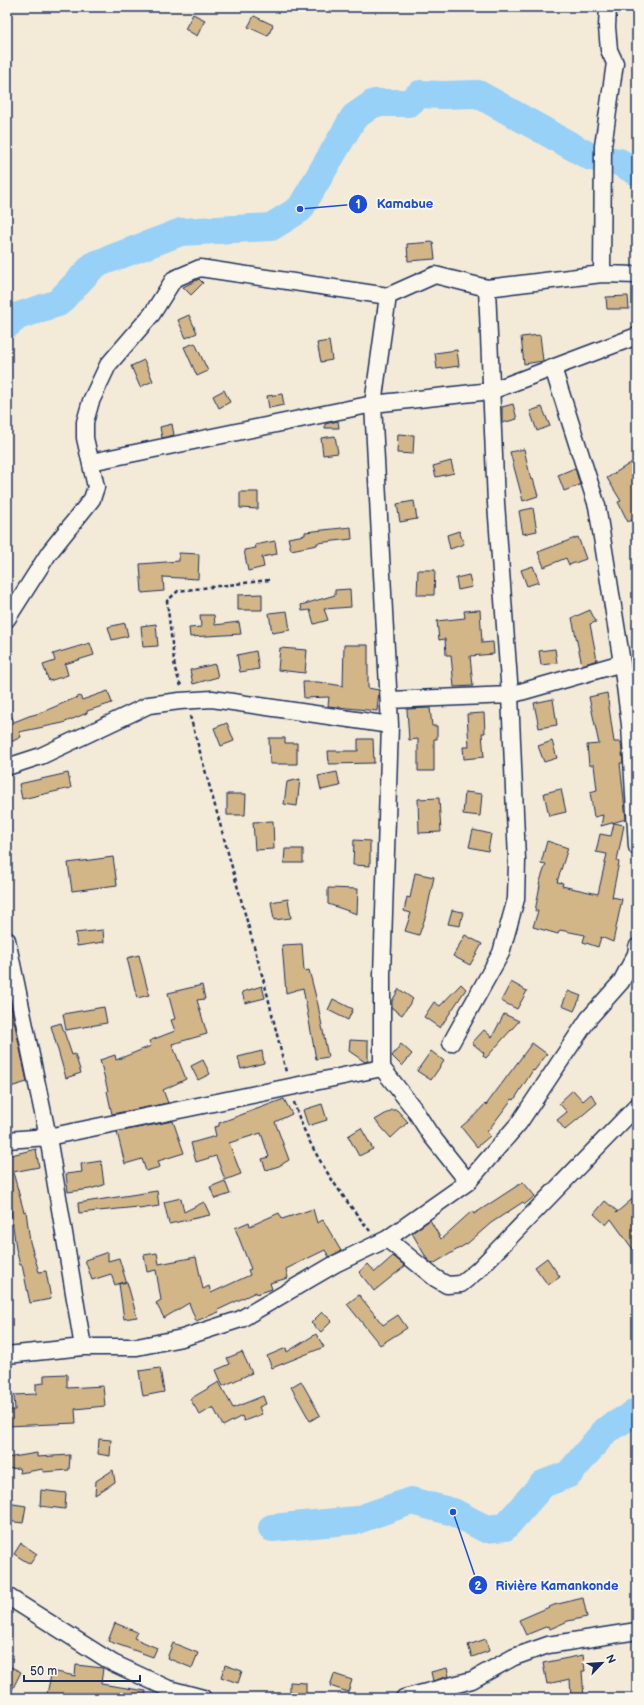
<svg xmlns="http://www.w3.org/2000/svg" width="644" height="1705" font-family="'Balsamiq Sans',sans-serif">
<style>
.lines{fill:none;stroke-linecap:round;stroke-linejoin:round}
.river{stroke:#97d1f7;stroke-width:28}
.building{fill:#d2b687;stroke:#1b2f5e}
.street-casing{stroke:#1b2f5e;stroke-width:19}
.path{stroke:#1b2f5e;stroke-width:2.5;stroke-dasharray:4 3;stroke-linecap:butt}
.street{stroke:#fbf7ec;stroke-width:16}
.leader{fill:none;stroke:#1d4ed8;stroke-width:1.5}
.callout-dot{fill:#1d4ed8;stroke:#fbf7ec;stroke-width:1.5}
.mark-label{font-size:12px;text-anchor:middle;font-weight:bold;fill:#fff}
.callout-label{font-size:13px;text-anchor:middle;font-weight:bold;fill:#1d4ed8;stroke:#fbf7ec;stroke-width:3.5;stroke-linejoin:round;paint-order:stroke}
</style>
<rect width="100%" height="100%" fill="#f3ead8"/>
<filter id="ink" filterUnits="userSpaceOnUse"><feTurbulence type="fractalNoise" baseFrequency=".025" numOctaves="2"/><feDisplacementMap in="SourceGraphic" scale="8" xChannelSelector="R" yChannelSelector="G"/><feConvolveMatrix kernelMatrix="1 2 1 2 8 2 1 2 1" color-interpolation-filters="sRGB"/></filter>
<g filter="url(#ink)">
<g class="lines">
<!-- river -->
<path class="river" d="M7,325L18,316L58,303L94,265L181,232L271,227L300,209L354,117L374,103H409L420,94L442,95L478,94L591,157L619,162L637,172
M272,1528L357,1520L411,1501L453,1512L486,1529L505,1527L543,1484L569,1474L606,1430L637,1412"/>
</g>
<!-- building -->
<path class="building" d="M193,14L205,20L197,36L185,29Z
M254,16L273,25L268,36L248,27Z
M433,242L435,259L408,261L407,244Z
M199,279L203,283L191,295L183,287Z
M628,296L629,309H607L606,297Z
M189,315L197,333L186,338L178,320Z
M540,335L543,361L524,364L521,337Z
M329,341L332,360L321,362L317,343Z
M195,343L208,371L197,376L184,347Z
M457,350L459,366L437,369L435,353Z
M144,360L153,381L140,387L131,366Z
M224,390L230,402L219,408L213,396Z
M282,394L284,405L269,408L267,396Z
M513,404L517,419L502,423V407Z
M542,407L550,426L537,431L530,411Z
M338,421L339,428H325V424Z
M172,424L174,435L162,438L160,427Z
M398,434L414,435L413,454L397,453Z
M335,436L338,453L323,455L321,438Z
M524,449L531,480L533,479L538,496L523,501L510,452Z
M637,459V517L628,522L618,502L621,501L607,478Z
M451,461L454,473L436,477L433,466Z
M575,468L580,485L564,491L558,475Z
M240,492H258V509L240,508Z
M414,501L417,519L400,522L397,504Z
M533,508L537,531L523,534L519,511Z
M351,527L352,539L317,543V545L291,550L288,538L305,535V532Z
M459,531L464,544L450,549L447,535Z
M578,537L586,559L569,565L566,558L544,567L538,552Z
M275,541L277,554L262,557L264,567L248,571L244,550L256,548L255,545Z
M179,553L199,554L198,579L163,577L164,591L142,593L140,564L179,561Z
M533,566L539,582L527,586L521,570Z
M418,570H435L434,595H417Z
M469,575L472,587L458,590L456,578Z
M350,589L351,607L324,609L328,620L314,624L310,610L302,611L301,605L335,595V590Z
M262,594V610H238V595Z
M480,610L482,643L493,642L494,654L470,656L473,686L454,687L451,655H446L445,639L439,640L437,621L465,618L464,611Z
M590,610L596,622L590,624L597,660L582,665L572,618Z
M287,611L290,630L272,633L269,613Z
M200,615H214L215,625L239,622L241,634L190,637L189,628L201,627Z
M125,623L128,636L112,640L108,627Z
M156,624L158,646L143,647L141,626Z
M90,643L94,655L65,664L68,675L49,681L43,665L55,661L53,654Z
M344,645H368V688L379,690L377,711L328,706L329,697L304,698L303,682H318L343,686Z
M280,648L307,650L305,673L278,670Z
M555,649L557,663L541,665L539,651Z
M256,651L259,669L240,672L237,655Z
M215,664L218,677L193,684L190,670Z
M108,691L112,703L87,711V713L63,723L19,732L21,737L7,744V705L14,722L29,716L40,713L80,696L82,700Z
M607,693L614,742H621L623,763H620L626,819L601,826L603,815L594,817L590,792L597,790L594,765H589L587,745L599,744L589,697Z
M553,699L557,725L539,728L534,703Z
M430,708L432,726H437V739H434V771H418V739L409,740L407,709Z
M484,713L485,733H482L484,757L464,759L463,747H469L467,714Z
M227,723L234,741L221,746L214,728Z
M269,738H285V743H297V764H270Z
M358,739H373L374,763L329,764L328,751H358Z
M552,741L557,758L544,762L538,746Z
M337,772L340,786L321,790L318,776Z
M68,773L71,788L22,799L19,784Z
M300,779L297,806L284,804L287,782Z
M561,789L566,812L549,816L544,793Z
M465,792L482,794L480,816L463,814Z
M227,794H246L245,815H227Z
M439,798L441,832L419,833L418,799Z
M273,821L274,849L255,850L253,822Z
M614,823L624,825L617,861L619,862L612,897L622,899L613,942L601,937L598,947L583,942L585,935L560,930L558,934L533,927L538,911H535L540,885L539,884L546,864L541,863L547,841L568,848L557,882L563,883L562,886L598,894L607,854L596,852L600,834L611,836Z
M473,830L491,834L488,851L469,847Z
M354,840L370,841V866L353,865Z
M285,849H303V863H284Z
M113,857L117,885L72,891L68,863Z
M415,873L434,877L426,915L419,935L405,931L411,913L404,911L407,897L410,898Z
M328,888L358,889L357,914L328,904Z
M288,899L291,918L274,920L271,902Z
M452,910L463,912L460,926L448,924Z
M103,930L104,942L77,946L75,933Z
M465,935L482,944L470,965L453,956Z
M302,944L304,971L309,970L318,1005L328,1057L316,1059L303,988L286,993L282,945Z
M139,955L149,995L137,998L127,958Z
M511,982L527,991L517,1009L501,1001Z
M461,984L466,989L440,1028L424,1017L434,1002L440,1006Z
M202,985L205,999L197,1000L207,1034L172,1044L186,1079L163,1090L168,1103L112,1114L107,1091H108L100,1060L115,1055L116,1060L151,1046L149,1041L175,1031L171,1020L175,1019L168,993Z
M262,986L265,998L245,1003L242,992Z
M7,987L27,1082L7,1088Z
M399,989L413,999L402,1015L392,1008V1001Z
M568,991L581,996L574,1011L562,1006Z
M333,999L353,1009L348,1020L328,1010Z
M104,1007L107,1023L66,1030L63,1014Z
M504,1014L519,1021L486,1058L483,1056L484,1053L472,1043L484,1030L492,1037Z
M61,1023L72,1055L75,1054L81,1073L66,1078L51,1026Z
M350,1040L368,1041V1061L365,1062L349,1051Z
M532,1043L547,1054L534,1071L533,1070L514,1100L512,1099L487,1132L490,1136L477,1147L461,1127L476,1114L485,1104L486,1105Z
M401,1044L412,1054L402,1066L392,1056Z
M262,1051L264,1063L241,1069L238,1057Z
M431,1051L444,1061L431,1080L417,1071Z
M203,1060L210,1074L198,1080L191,1066Z
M573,1090L583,1101L591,1094L597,1103L565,1130L557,1120L567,1112L559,1103Z
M284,1099L292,1114L275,1122L289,1160L279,1166L266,1170L262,1159L269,1157L261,1133L229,1143L241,1174L225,1180L216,1156L196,1162L191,1143L216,1136L214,1127L219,1126V1123Z
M322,1104L327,1120L308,1126L303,1110Z
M392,1110H397L408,1122L391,1138L375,1120Z
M173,1121L184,1153L158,1161L160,1167L146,1171L142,1159L125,1164L117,1132Z
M361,1128L373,1149L359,1156L348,1136Z
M36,1149L39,1167L13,1172L24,1212L26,1211L30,1242L39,1272L46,1271L51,1299L30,1303L22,1265H20L16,1249L10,1203L7,1204V1156Z
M101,1161L104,1185L90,1189L68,1192L66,1174L82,1172L81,1164Z
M225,1181L230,1194L215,1199L210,1187Z
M523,1182L535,1196L525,1204L523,1202L491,1223L468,1243L433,1264L427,1259L412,1233L430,1220L441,1239L472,1211L474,1214Z
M157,1191L159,1206L139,1209L138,1207L79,1213L78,1203Z
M637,1195V1255L611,1219L606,1225L594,1214L605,1201L617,1211L616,1213Z
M181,1198L184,1212L204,1202L210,1215L169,1224L164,1202Z
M313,1209L317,1223L323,1220L341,1251L329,1257L325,1250L286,1269L288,1278L270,1283L272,1289L257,1294L256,1292L218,1310L219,1312L196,1321L189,1303L164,1318L156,1303L161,1300L156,1270L147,1272L144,1255L157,1253L159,1264L196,1257L203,1289L209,1286L211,1293L250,1275L248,1270L251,1269L235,1228L249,1222L250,1226L279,1213L282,1219Z
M108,1252V1261L119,1258L126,1281L115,1285L111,1274L92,1280L85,1260Z
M393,1256L405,1266L374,1291L359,1272L368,1264L375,1272Z
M547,1258L560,1277L548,1285L535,1267Z
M127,1282L137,1317L124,1319L119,1284Z
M359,1295L383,1325L398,1315L407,1328L380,1345L347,1304Z
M322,1312L332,1321L321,1332L311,1323Z
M316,1334L324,1347L272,1368L267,1356L286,1348L287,1352Z
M242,1352L252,1373L223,1386L216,1370L230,1364L227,1358Z
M160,1368L164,1392L143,1396L139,1371Z
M67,1374V1388L103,1386L105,1406L75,1409L76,1423L7,1426V1410H15L14,1395L36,1394V1384L44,1383V1375Z
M301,1381L320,1415L310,1421L291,1387Z
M219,1382L233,1408L263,1396L266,1404L259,1407L262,1414L244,1421L242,1416L223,1426L213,1407L200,1415L190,1399Z
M99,1439L111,1440L110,1456L98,1454Z
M37,1453V1457L70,1455L69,1470L43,1472V1469L20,1473L19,1468L7,1469V1458Z
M113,1470L115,1482L95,1495L96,1481Z
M41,1490L66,1493L65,1509L40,1506Z
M7,1503L26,1506L23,1523L7,1521Z
M21,1543L37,1554L30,1564L14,1554Z
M583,1598L587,1617L568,1621L550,1629L548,1626L526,1635L519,1620L554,1605Z
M115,1623L137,1632L134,1638L157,1648L153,1657L108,1641Z
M486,1639L489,1651L472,1657L468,1645Z
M173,1643L198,1653L192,1668L167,1658Z
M583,1655L585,1671H582L584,1698H571L570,1679L547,1684L543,1663Z
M7,1665L21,1672L8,1698H7Z
M76,1665L103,1668L101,1684L146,1691L145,1698H46L52,1671L75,1676Z
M225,1665L242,1671L238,1683L221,1677Z
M447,1668L449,1676L433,1681L431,1672Z
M334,1674L352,1680L348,1692L330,1686Z
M290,1682L306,1683V1698H290Z"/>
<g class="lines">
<defs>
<path id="street" d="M608,7L607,27L609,50L615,63L603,146L602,274L637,275
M388,296L373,404L390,725L382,975V1068L414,1109L430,1134L468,1182
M553,368L597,506L622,663L630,725L637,847
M91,462L373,404L491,391L637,336
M7,619L49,553L92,499L96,487L85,438V422L91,401L108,365L152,314L174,279L200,268L388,296L435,275L487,288L602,274
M389,700L510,695L622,663
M7,767L41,756L149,705L180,701L212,699L390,725
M7,940L48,1137L83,1347
M451,1043L501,953L516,899L517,860L510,695L496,503L487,288
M7,1140L48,1137L382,1068
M387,1239L435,1278L447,1285L461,1284L478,1270L637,1106
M7,1355L83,1347H137L182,1338L241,1319L335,1264L387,1239L468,1182L519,1123L589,1018L621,982L636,954L637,947
M7,1596L113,1663L169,1689L203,1698
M404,1698L472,1680L514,1657L548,1645L637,1631"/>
</defs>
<!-- street casing -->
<use href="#street" class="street-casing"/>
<!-- path -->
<path class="path" d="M181,686L175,669L167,601L178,591L269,580
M190,716L267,993L286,1072
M294,1102C307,1148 340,1194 370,1231"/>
<!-- street -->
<use href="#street" class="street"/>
</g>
</g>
<!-- callouts -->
<path class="leader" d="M300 209L358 204M453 1512L478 1585"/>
<g class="callout-dot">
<circle cx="300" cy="209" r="4"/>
<circle cx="453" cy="1512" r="4"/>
<circle cx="358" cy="204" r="10"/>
<circle cx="478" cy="1585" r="10"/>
</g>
<g class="mark-label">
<text x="358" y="208">1</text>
<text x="478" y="1590">2</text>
</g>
<g class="callout-label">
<text x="405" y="208">Kamabue</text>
<text x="557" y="1590">Rivière Kamankonde</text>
</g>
<!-- margin -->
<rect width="644" height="1705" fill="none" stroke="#fbf7ec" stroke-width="24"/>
<rect x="12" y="12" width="620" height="1681" fill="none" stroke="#1b2f5e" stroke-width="1.5" filter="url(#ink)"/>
<!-- north arrow -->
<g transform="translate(602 1663) rotate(65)" stroke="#fbf7ec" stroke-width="3" paint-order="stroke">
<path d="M0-3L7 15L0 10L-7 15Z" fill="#1b2f5e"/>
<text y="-6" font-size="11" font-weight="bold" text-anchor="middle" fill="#1b2f5e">N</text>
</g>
<!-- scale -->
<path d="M24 1675v6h116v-6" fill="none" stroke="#1b2f5e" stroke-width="2"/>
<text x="30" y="1675" font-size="12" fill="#1b2f5e" stroke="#fbf7ec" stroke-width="3" paint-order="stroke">50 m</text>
</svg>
